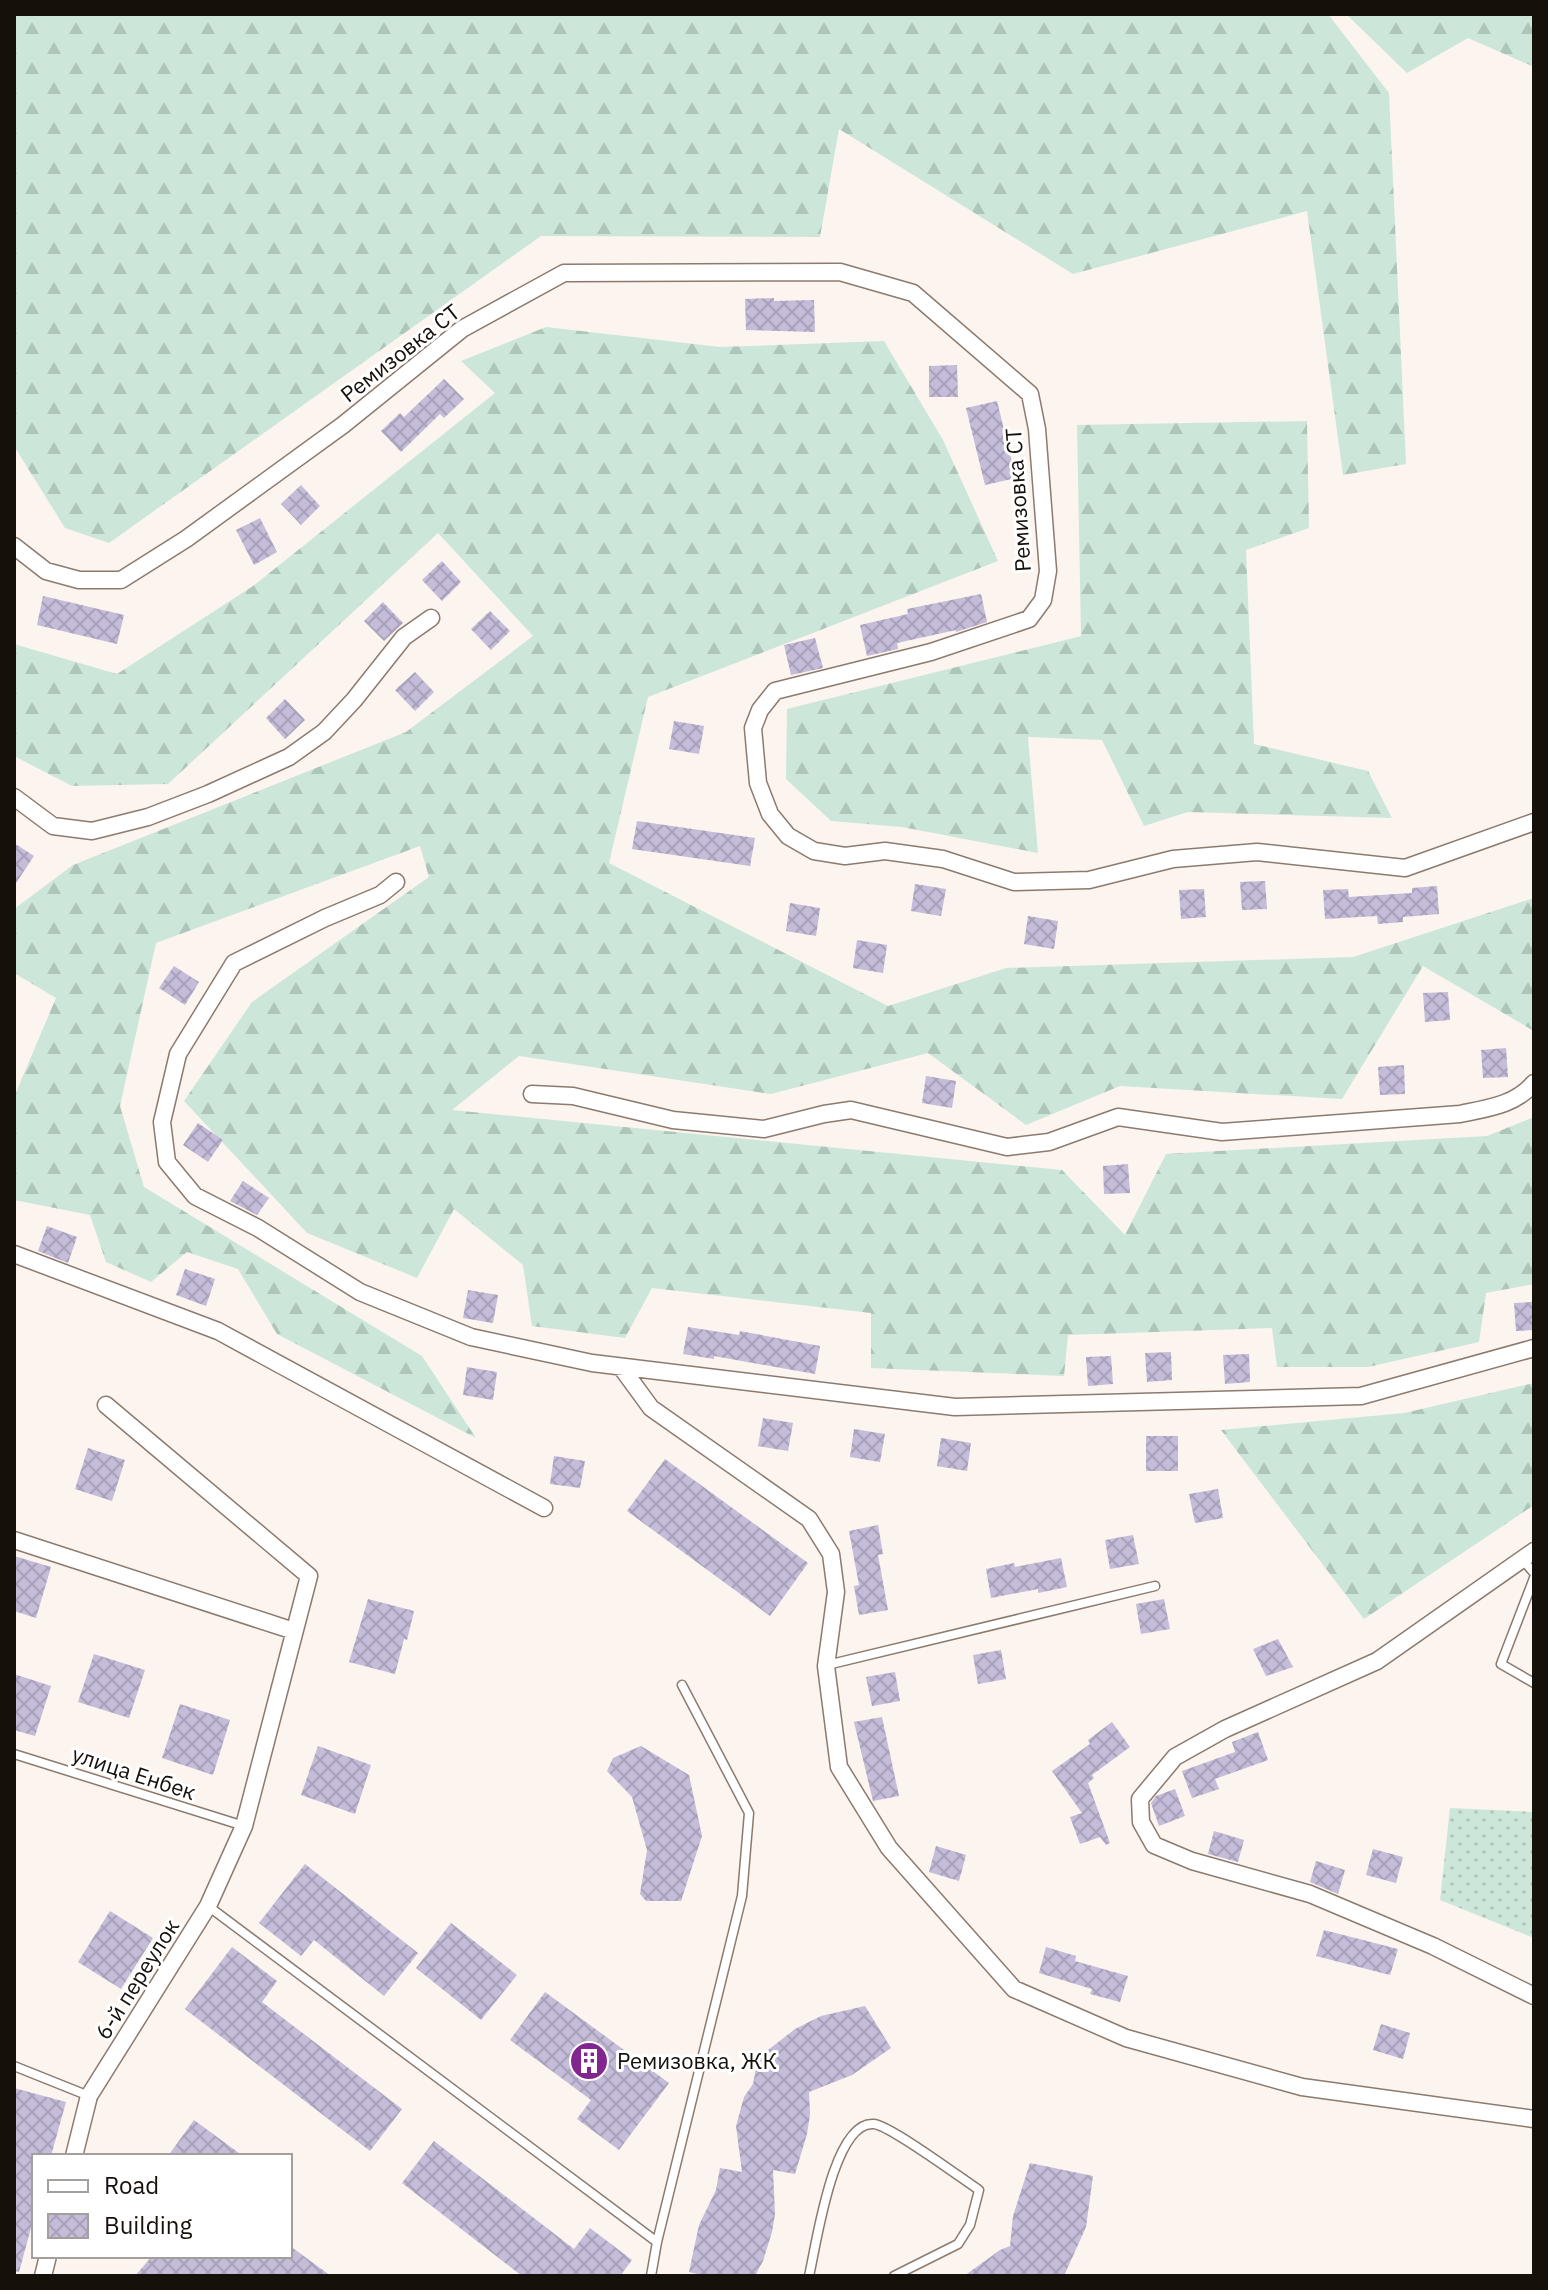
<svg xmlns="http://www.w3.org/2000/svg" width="1548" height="2290" font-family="'IBM Plex Sans',sans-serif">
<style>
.grass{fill:url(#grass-dots)}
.forest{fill:url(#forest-firs)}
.building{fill:url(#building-cross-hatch)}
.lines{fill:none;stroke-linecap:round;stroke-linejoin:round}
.service-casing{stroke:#8c7a6e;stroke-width:11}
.minor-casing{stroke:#8c7a6e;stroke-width:19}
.service{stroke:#fff;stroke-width:8}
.minor{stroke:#fff;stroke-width:16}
.labels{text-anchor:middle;stroke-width:6;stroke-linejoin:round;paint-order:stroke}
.street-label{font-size:22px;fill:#16100b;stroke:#fff}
.poi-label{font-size:22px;fill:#16100b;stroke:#fff;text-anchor:start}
</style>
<defs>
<pattern id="grass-dots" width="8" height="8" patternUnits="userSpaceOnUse" patternTransform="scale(2)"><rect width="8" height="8" fill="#cce7da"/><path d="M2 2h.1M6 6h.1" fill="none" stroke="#aec5ba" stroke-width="1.8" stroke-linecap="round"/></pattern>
<pattern id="forest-firs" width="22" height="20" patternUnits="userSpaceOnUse" patternTransform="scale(2)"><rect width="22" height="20" fill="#cce7da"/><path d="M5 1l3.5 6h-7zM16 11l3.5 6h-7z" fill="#aec5ba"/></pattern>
<pattern id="building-cross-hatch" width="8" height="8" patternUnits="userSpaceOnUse" patternTransform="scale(2)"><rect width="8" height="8" fill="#c4bcd9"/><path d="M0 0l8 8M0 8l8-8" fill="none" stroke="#a8a1b9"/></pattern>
</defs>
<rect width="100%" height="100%" fill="#fcf4ee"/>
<!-- grass -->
<path class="grass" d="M1450,1808L1534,1812V1938L1440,1900Z"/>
<!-- forest -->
<path class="forest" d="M14,14H1328L1389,93L1406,464L1343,475L1307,211L1073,274L839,129L820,237L541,236L109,543L65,528L14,446Z
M1346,14H1534V67L1468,38L1407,73Z
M546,327L720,347L884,341L943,440L998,561L648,697L609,863L888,1006L1006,968L1353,957L1534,898V1031L1423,966L1342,1099L1120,1086L1026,1125L928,1053L771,1094L519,1056L452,1110L1062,1170L1125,1235L1166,1154L1487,1136L1534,1117V1284L1486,1293L1479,1342L1368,1367H1277L1272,1328L1068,1335L1064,1376L871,1368V1313L652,1288L625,1338L532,1326L523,1265L454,1209L417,1278L307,1233L184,1101L252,1002L429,877L420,846L156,943L120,1106L144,1187L422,1356L476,1438L277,1334L238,1269L187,1252L151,1282L106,1262L90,1215L14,1200V1097L56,998L14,973V909L73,865L406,732L533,636L438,533L168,784L72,786L14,756V644L117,674L253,586L495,393L461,361Z
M1307,421L1309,528L1246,550L1254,744L1368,771L1392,818L1188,812L1144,826L1102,740L1028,737L1038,853L902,827L831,821L786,779L787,709L1081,636L1077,425Z
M1534,1383V1505L1364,1619L1221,1430L1404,1413Z"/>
<!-- building -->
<path class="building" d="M774,298V301L814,300L815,332L746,330L745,299Z
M957,365L958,397H929V366Z
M444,379L464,399L444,418L440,414L401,452L381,431L400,413L404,417Z
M997,401L1016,478L985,485L966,408Z
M301,485L320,506L301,525L281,504Z
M260,518L277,552L254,565L236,530Z
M442,561L461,582L442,601L422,580Z
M981,594L987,622L956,632V630L897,643L898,649L867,656L860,625L908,614L907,609Z
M43,596L124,615L117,644L37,625Z
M383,602L403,623L384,641L364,621Z
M490,611L510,631L491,650L471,629Z
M815,638L823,668L791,675L784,645Z
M415,672L434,692L415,711L395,690Z
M285,699L305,720L285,739L266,718Z
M674,721L704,726L699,754L669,749Z
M637,821L755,838L750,866L632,849Z
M14,843L34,856L14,886Z
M1265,881L1267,909L1242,910L1240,882Z
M915,884L946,889L941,916L911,911Z
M1437,886L1439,914L1403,917V922L1378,924L1377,916L1325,919L1323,890L1348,889L1349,897L1412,893V888Z
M1204,889L1206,917L1181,919L1179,890Z
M790,903L820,908L816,936L786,931Z
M1028,916L1058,921L1054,949L1024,944Z
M857,940L887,945L883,973L853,968Z
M174,966L199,982L185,1005L159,988Z
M1448,992L1450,1020L1425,1022L1423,993Z
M1506,1048L1508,1077L1483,1078L1481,1050Z
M1404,1065L1405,1094L1380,1095L1378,1067Z
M926,1076L956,1081L952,1108L922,1103Z
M198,1123L223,1140L208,1162L183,1145Z
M1128,1164L1130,1193L1104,1194L1103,1166Z
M243,1181L269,1198L257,1215L230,1201Z
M47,1226L77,1237L68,1263L38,1251Z
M185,1269L215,1279L206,1306L176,1295Z
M468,1290L498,1295L493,1323L463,1318Z
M1534,1302V1330L1516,1331L1514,1303Z
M688,1327L739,1335L740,1331L820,1346L815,1374L714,1356V1359L683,1354Z
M1171,1352L1172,1380L1147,1382L1145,1353Z
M1249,1354L1250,1382L1225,1384L1223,1355Z
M1111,1356L1113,1384L1088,1386L1086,1357Z
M467,1367L497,1372L493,1400L463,1395Z
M763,1418L793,1423L788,1451L758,1446Z
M854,1429L885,1434L880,1462L850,1457Z
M1146,1436H1178V1471H1146Z
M941,1438L971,1443L967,1471L937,1466Z
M88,1448L125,1460L112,1501L75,1489Z
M554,1456L585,1461L580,1488L550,1484Z
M665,1459L808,1563L770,1616L627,1511Z
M1218,1489L1223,1518L1195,1523L1189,1494Z
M878,1525L883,1554L878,1555L888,1610L859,1615L854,1586L859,1585L849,1531Z
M1133,1535L1139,1564L1110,1569L1105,1540Z
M14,1556L51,1567L36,1618L14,1611Z
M1061,1558L1067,1587L1038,1593V1589L991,1598L986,1569L1014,1563L1015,1567Z
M368,1599L414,1611L407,1640L404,1639L395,1674L349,1662Z
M1164,1599L1170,1629L1141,1634L1136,1604Z
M1278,1639L1293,1667L1266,1676L1253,1649Z
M1001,1650L1006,1679L978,1684L973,1655Z
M94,1654L145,1670L129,1718L78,1702Z
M895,1672L900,1701L872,1706L866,1677Z
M14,1674L51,1686L35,1736L14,1730Z
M180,1704L230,1720L213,1775L162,1758Z
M882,1717L899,1796L873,1801L854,1722Z
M1112,1722L1130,1747L1092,1775L1094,1778L1088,1783L1110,1843L1106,1845L1100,1837L1080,1844L1070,1817L1082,1813L1052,1771L1090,1744L1088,1740Z
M1258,1732L1268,1760L1215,1779L1219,1789L1192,1798L1182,1771L1235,1752L1232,1742Z
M318,1746L371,1765L355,1814L301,1795Z
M641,1746L689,1775L702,1836L681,1901H646L640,1894L647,1850L632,1797L607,1771L613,1758Z
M1175,1789L1185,1816L1159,1826L1151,1803L1156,1796Z
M1214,1831L1244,1840L1238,1862L1208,1854Z
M936,1846L966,1855L959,1881L929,1872Z
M1373,1849L1403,1857L1396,1883L1366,1875Z
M1316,1861L1345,1870L1338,1894L1310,1882Z
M305,1864L418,1953L384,1996L314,1940L301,1956L259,1923Z
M110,1911L153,1938L121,1989L78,1962Z
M451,1923L517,1975L481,2020L416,1968Z
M1324,1930L1398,1949L1390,1975L1316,1956Z
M232,1947L277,1981L262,2002L402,2109L370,2151L185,2009Z
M1046,1947L1076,1956L1075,1961L1128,1976L1120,2002L1090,1994L1092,1989L1039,1973Z
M545,1992L669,2083L619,2150L577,2119L591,2100L510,2040Z
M865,2006L891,2048L852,2075L809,2092L810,2114L807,2134L795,2174L773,2170L775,2214L772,2232L763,2261L755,2276H706L689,2272L699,2225L716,2190L720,2168L742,2172L736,2126L744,2097L753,2084L758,2058L795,2029L821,2016Z
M1381,2024L1410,2033L1403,2059L1373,2050Z
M14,2088L66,2102L51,2156H34V2217L19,2272L14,2271Z
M194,2120L243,2156H168Z
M434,2141L574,2249L590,2228L632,2260L620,2276H522L402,2183Z
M1030,2163L1093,2176L1086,2227L1064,2276H964L1000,2250L1010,2246L1013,2216Z
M290,2246L331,2276H135L152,2256H290Z"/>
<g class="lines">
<defs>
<path id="service" d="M1523,1560L1534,1573
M1534,1578L1501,1664L1534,1683
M827,1665L1155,1586
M14,1754L244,1826
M208,1906L657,2242
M14,2066L89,2096
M651,2276L657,2242L742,1896L749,1813L682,1685
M809,2276C816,2247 833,2120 874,2124C891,2126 961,2178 979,2190L970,2225L958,2244L894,2276"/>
<path id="minor" d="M14,546L46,571L79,580H121L186,539L343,425L462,329L564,273L840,272L913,293L1030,394L1037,429L1048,571L1043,600L1029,619L931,652L775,691L760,710L753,728L758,783L770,814L788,836L814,851L845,856L885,851L943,859L1014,882L1089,880L1173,859L1257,852L1405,868L1534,822
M14,797L53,826L92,831L148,817L208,794L289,757L324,732L354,700L404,637L431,618
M396,882L380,895L325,918L234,963L178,1054L162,1122L167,1162L195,1196L258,1228L360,1292L471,1337L592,1363L955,1407L1361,1396L1534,1348
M532,1094L573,1096L673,1120L764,1129L824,1114L851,1110L1007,1147L1049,1142L1118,1117L1222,1132L1460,1114C1489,1108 1515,1105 1534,1083
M14,1254L218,1331L544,1508
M621,1367L651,1408L809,1519L831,1554L836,1592L826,1666L839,1767L889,1848L1014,1989L1126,2038L1302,2087L1534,2119
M14,1540L294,1631
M1534,1551L1377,1661L1225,1729L1175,1757L1140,1799L1141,1822L1154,1845L1192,1861L1310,1894L1433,1946L1534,1996
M74,2156L89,2096L208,1906L244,1826L309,1576L106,1405
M43,2276L48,2256"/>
</defs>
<!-- service casing -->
<use href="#service" class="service-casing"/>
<!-- minor casing -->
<use href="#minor" class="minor-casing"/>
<!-- service -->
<use href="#service" class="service"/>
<!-- minor -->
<use href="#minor" class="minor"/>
</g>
<!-- icons -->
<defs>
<symbol id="building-disc" viewBox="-11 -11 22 22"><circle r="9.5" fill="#822591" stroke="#fff"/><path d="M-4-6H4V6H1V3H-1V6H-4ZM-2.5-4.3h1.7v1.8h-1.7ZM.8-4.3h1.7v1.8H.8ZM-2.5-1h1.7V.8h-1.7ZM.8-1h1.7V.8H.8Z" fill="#fff"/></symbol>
</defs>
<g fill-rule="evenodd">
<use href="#building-disc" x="567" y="2039" width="44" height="44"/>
</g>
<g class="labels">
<!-- street labels -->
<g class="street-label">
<text transform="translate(400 353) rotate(-38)" y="8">Ремизовка СТ</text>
<text transform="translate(1018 500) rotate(-94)" y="8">Ремизовка СТ</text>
<text transform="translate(134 1773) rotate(18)" y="8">улица Енбек</text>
<text transform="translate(137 1979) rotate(-58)" y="8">6-й переулок</text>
</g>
<!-- poi labels -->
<g class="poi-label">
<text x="617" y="2069">Ремизовка, ЖК</text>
</g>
</g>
<!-- border -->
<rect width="1548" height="2290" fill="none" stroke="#16100b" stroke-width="32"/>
<!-- legend -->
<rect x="32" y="2154" width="260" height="104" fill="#ffffff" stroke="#a29f9d" stroke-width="2"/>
<rect x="48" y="2180" width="40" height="12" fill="#ffffff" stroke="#a29f9d" stroke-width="2"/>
<text x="104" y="2194" font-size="24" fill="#16100b">Road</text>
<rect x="48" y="2214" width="40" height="24" fill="url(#building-cross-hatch)" stroke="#a29f9d" stroke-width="2"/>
<text x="104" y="2234" font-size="24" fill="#16100b">Building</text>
</svg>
